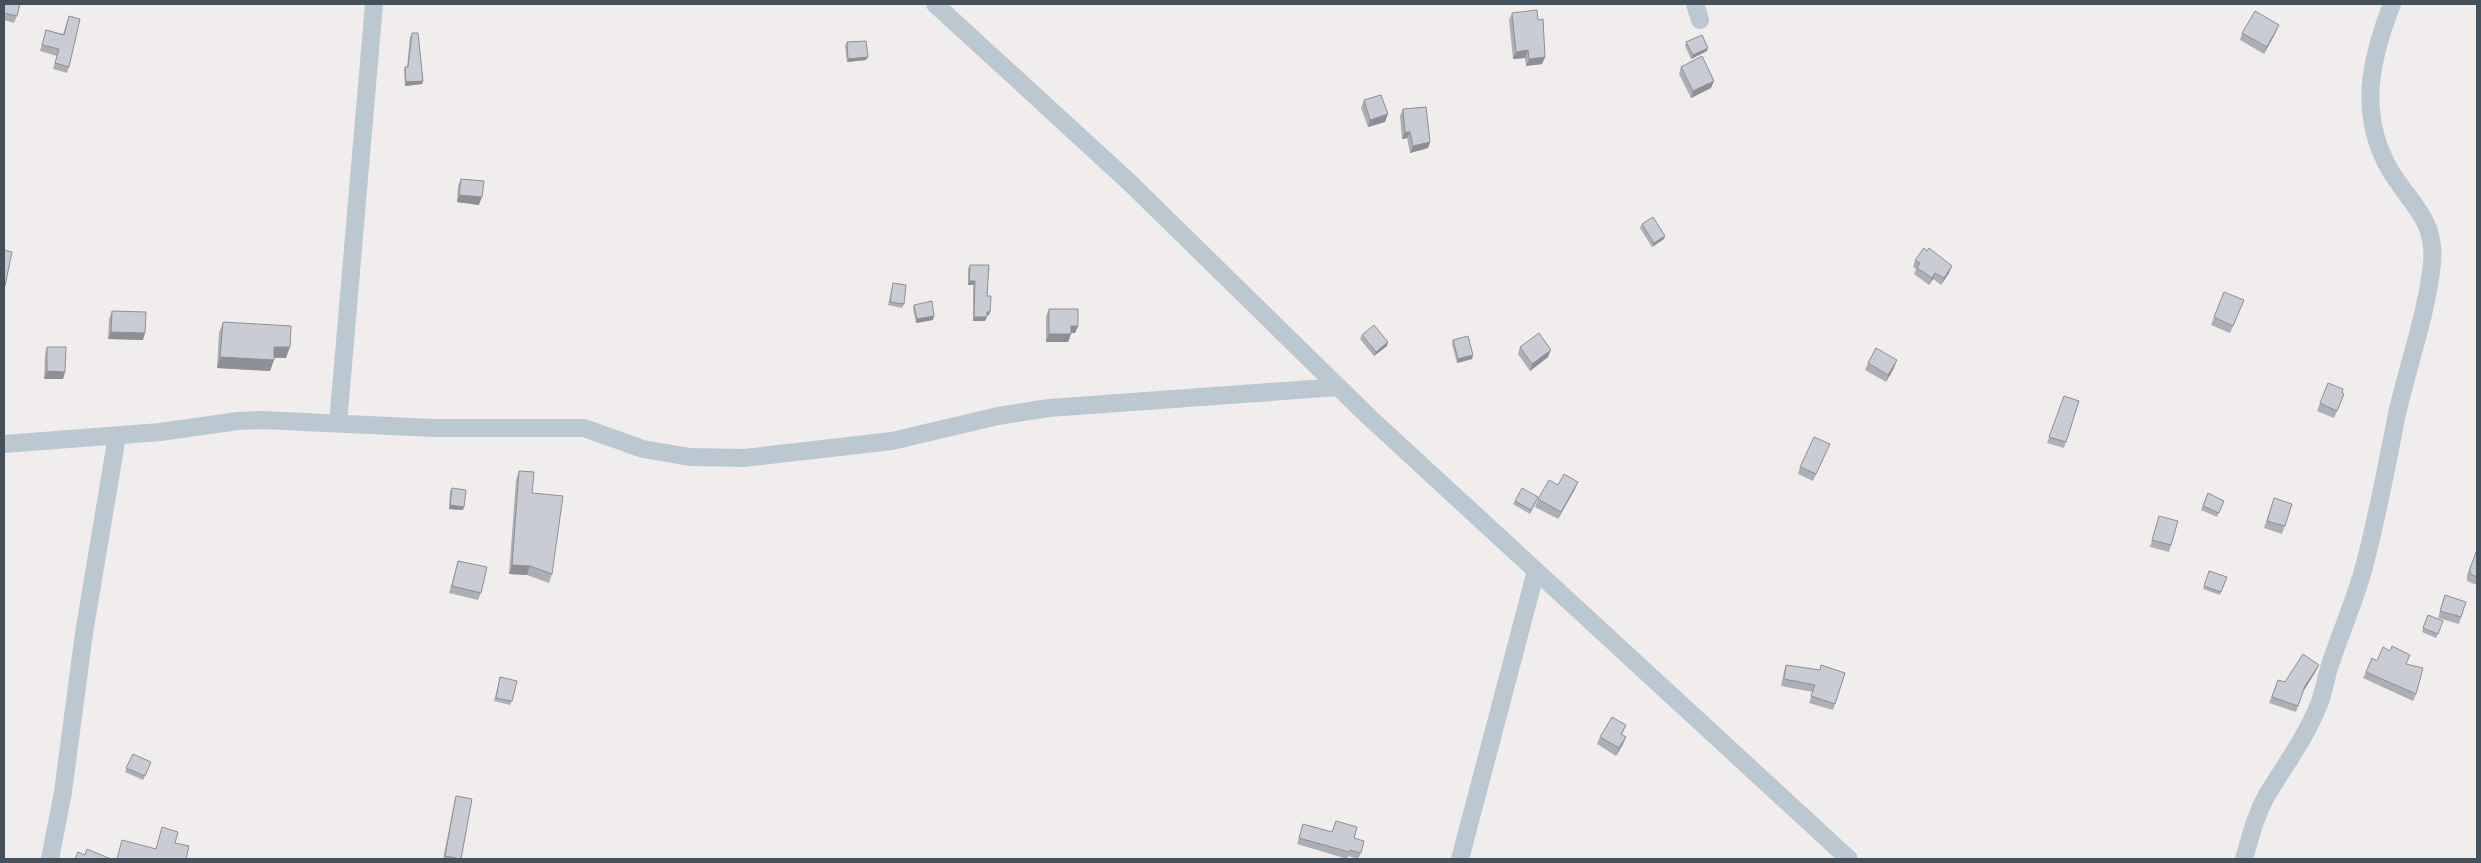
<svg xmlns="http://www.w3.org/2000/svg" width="2481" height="863" font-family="'Fira Sans',sans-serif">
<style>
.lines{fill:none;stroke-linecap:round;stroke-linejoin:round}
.minor{stroke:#bcc8d1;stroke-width:18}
.wall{fill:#adafb6}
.shaded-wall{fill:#8d8f94}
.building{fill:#c9ccd4;stroke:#8d8f94}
</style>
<rect width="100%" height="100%" fill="#f1eded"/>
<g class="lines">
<!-- minor -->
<path class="minor" d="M935,4L1129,182L1369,417L1849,859
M1695,4L1700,20
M338,423L374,4
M4,444L160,432L238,421L262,420L433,428H584L643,449L690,457L744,458L892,441L998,416L1049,408L1339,387
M50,859L63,792L84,633L117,436
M1460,859L1536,571
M2244,859C2250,838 2256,814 2267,795C2285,765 2306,737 2319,704C2324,691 2326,677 2330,665C2340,634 2353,605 2362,574C2377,521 2386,468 2397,414C2408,365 2427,313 2432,263C2436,219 2410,204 2390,170C2358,115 2370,60 2392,4"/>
</g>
<!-- wall -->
<path class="wall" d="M4,4L17,16L14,23L4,20Z
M1512,13L1538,20L1545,57L1542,64L1526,66L1525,58L1513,59L1509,20Z
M69,16V67L67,73L53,69L57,56L40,51L46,30L63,34Z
M2276,32L2264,54L2240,40L2242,33Z
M412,33L423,81L422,84L405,86L404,71L405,67H407L410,37Z
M847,42L866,60L847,62L845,46Z
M1686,42L1707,51L1691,59L1685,46Z
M1681,67L1711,88L1691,98L1679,74Z
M1364,100L1385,122L1368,127L1361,108Z
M1403,109L1430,142L1428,148L1410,153L1407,138L1402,139L1400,116Z
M461,179L479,205L457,202L458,186Z
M1642,224L1665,236L1664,239L1652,247L1640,228Z
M1915,260L1949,273L1941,285L1933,279L1929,285L1914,274L1916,269L1913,267Z
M970,265L987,296L989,315H987L985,321H973V285H968V269Z
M893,283L904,304L902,308L888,305Z
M2244,300L2230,333L2211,325L2214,317Z
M914,305L933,320L916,323L913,308Z
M1049,309L1078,326L1075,333H1071L1068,342H1046V316Z
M112,311L143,340L108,339L109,319Z
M223,322L286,358H274L270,371L217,368L219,333Z
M1362,335L1387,346L1374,356L1360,339Z
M1453,340L1472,359L1457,363L1452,344Z
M47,347L65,372L63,379H44L45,354Z
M1520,347L1548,357L1530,371L1518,354Z
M1868,363L1894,368L1886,382L1865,370Z
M2342,393L2344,394L2334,418L2317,411L2320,403Z
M2064,396L2079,401L2064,448L2047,443Z
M1830,444L1813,481L1798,474L1800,467Z
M519,471L552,574L549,583L527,575L509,574L516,480Z
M1558,485L1575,489L1558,519L1535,507L1538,499Z
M452,488L463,510L449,509L450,492Z
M2208,493L2224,501L2217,517L2201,510Z
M2274,498L2292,504L2282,534L2264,528Z
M1515,501H1537L1530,514L1513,504Z
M2159,516L2171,545L2169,552L2150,547Z
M2477,550V585L2467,581V575Z
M458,561L481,593L478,600L449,593Z
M2209,571L2227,577L2220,595L2203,589Z
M2445,595L2461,617L2459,624L2438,618Z
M2428,615L2443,621L2436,638L2422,632Z
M2406,664L2416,694L2413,701L2363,678L2366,672Z
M1786,665L1820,670L1845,673L1833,710L1809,703L1813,692L1781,686L1784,671Z
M2316,671L2303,691L2296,712L2269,703L2278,680L2285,682Z
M500,677L512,701L510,705L494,701Z
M1626,725L1622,735L1626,737L1623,744L1616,756L1597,744L1600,737Z
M133,754L151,762L143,780L125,772Z
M456,796L461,859H443L455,799Z
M1303,824L1354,838L1361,853L1358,859L1348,856L1347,859L1297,844Z"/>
<!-- shaded-wall -->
<path class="shaded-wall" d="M2279,25L2276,32L2264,54L2267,47Z
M1708,48L1707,51L1691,59L1693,55Z
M1528,50L1525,58L1513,59L1516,52Z
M868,57L866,60L847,62L848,59Z
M1545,57L1542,64L1526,66L1529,59Z
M423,81L422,84L405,86L406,82Z
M1714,81L1711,88L1691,98L1693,91Z
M1388,114L1385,122L1368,127L1370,120Z
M1405,132H1410L1407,138L1402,139Z
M1430,142L1428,148L1410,153L1413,146Z
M459,195L482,197L479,205L457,202Z
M1665,236L1664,239L1652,247L1654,243Z
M1952,266L1949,273L1941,285L1944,278Z
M1935,273L1933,279L1929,285L1932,278Z
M969,281H975L973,285H968Z
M987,312H990L989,315H986Z
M934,316L933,320L916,323L917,319Z
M974,317H987L985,321H973Z
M1071,326H1078L1075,333H1068Z
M111,332L145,333L143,340L108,339Z
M1049,334H1071L1068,342H1046Z
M1388,342L1387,346L1374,356L1376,352Z
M274,347H290L286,358L270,357Z
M1551,350L1548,357L1530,371L1532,364Z
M1473,355L1472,359L1457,363L1458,359Z
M220,357L274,360L270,371L217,368Z
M1897,360L1894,368L1886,382L1888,375Z
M47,371L65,372L63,379H44Z
M1578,482L1575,489L1558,519L1561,512Z
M450,505L464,507L463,510L449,509Z
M512,565L530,566L527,575L509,574Z
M2319,665L2316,671L2303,692L2305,686Z
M1626,737L1623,744L1616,756L1619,748Z"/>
<!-- building -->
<path class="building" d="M4,4H20L17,16L4,13Z
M1537,10L1538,20L1543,19L1545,57L1529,59L1528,50L1516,52L1512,13Z
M2255,11L2279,25L2267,47L2242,33Z
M69,16L80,19L69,67L55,63L59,49L42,45L46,30L64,35Z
M412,33H418L423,81L406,82L405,67H408Z
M1702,35L1708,48L1693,55L1686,42Z
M866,41L868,57L848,59L847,42Z
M1702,56L1714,81L1693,91L1681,67Z
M1381,95L1388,114L1370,120L1364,100Z
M1426,107L1430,142L1413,146L1410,132H1405L1403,109Z
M461,179L484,181L482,197L459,195Z
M1653,217L1665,236L1654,243L1642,224Z
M1924,248L1927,251L1929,248L1952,266L1944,278L1935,273L1932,278L1917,268L1920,263L1915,260Z
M4,250L12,252L5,286H4Z
M970,265H989L987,296H991L990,312H987V317H974L975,281H969Z
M893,283L906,285L904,304L890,302Z
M2224,292L2244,300L2233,326L2214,317Z
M932,301L934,316L917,319L914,305Z
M1049,309H1078V326H1071V334H1049Z
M112,311L146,312L145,333L111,332Z
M223,322L291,326L290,347H274V360L220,357Z
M1374,325L1388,342L1376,352L1362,335Z
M1539,333L1551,350L1532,364L1520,347Z
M1468,336L1473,355L1458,359L1453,340Z
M47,347H66L65,372L47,371Z
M1876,348L1897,360L1888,375L1868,363Z
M2328,383L2343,389L2342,393L2344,394L2337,411L2320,403Z
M2064,396L2079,401L2066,442L2049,437Z
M1814,437L1830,444L1816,474L1800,467Z
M519,471L534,472L532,493L563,496L552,574L530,566L512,565Z
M1564,474L1578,482L1561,512L1538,499L1549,480L1558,485Z
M452,488L466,490L464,507L450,505Z
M1522,488L1538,497L1531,510L1515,501Z
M2208,493L2224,501L2219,513L2203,506Z
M2274,498L2292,504L2285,526L2267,521Z
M2159,516L2178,521L2171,545L2152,540Z
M2477,550V577L2470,574V568Z
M458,561L487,567L481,593L452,586Z
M2209,571L2227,577L2221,592L2204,586Z
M2445,595L2466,602L2461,617L2440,611Z
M2428,615L2443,621L2438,634L2423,628Z
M2392,646L2410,655L2406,664L2423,668L2416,694L2366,672L2372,658L2377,661L2383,647L2390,651Z
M2303,654L2319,665L2305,686L2298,706L2272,697L2278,680L2285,682Z
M1786,665L1820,670L1821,665L1845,673L1835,704L1811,696L1815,685L1784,679Z
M500,677L517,681L512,701L496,698Z
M1612,717L1626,725L1621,734L1626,737L1619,748L1600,737Z
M133,754L151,762L145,776L126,768Z
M456,796L472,799L461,859L445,856Z
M1336,821L1357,827L1354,838L1364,841L1361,853L1350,850L1349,852L1299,838L1303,824L1332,832Z
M162,827L178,832L175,843L189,846L186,859H117L122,840L156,849Z
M87,849L111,859H75L78,852L85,855Z"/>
<!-- border -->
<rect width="2481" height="863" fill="none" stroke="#44515d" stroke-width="10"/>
</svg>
